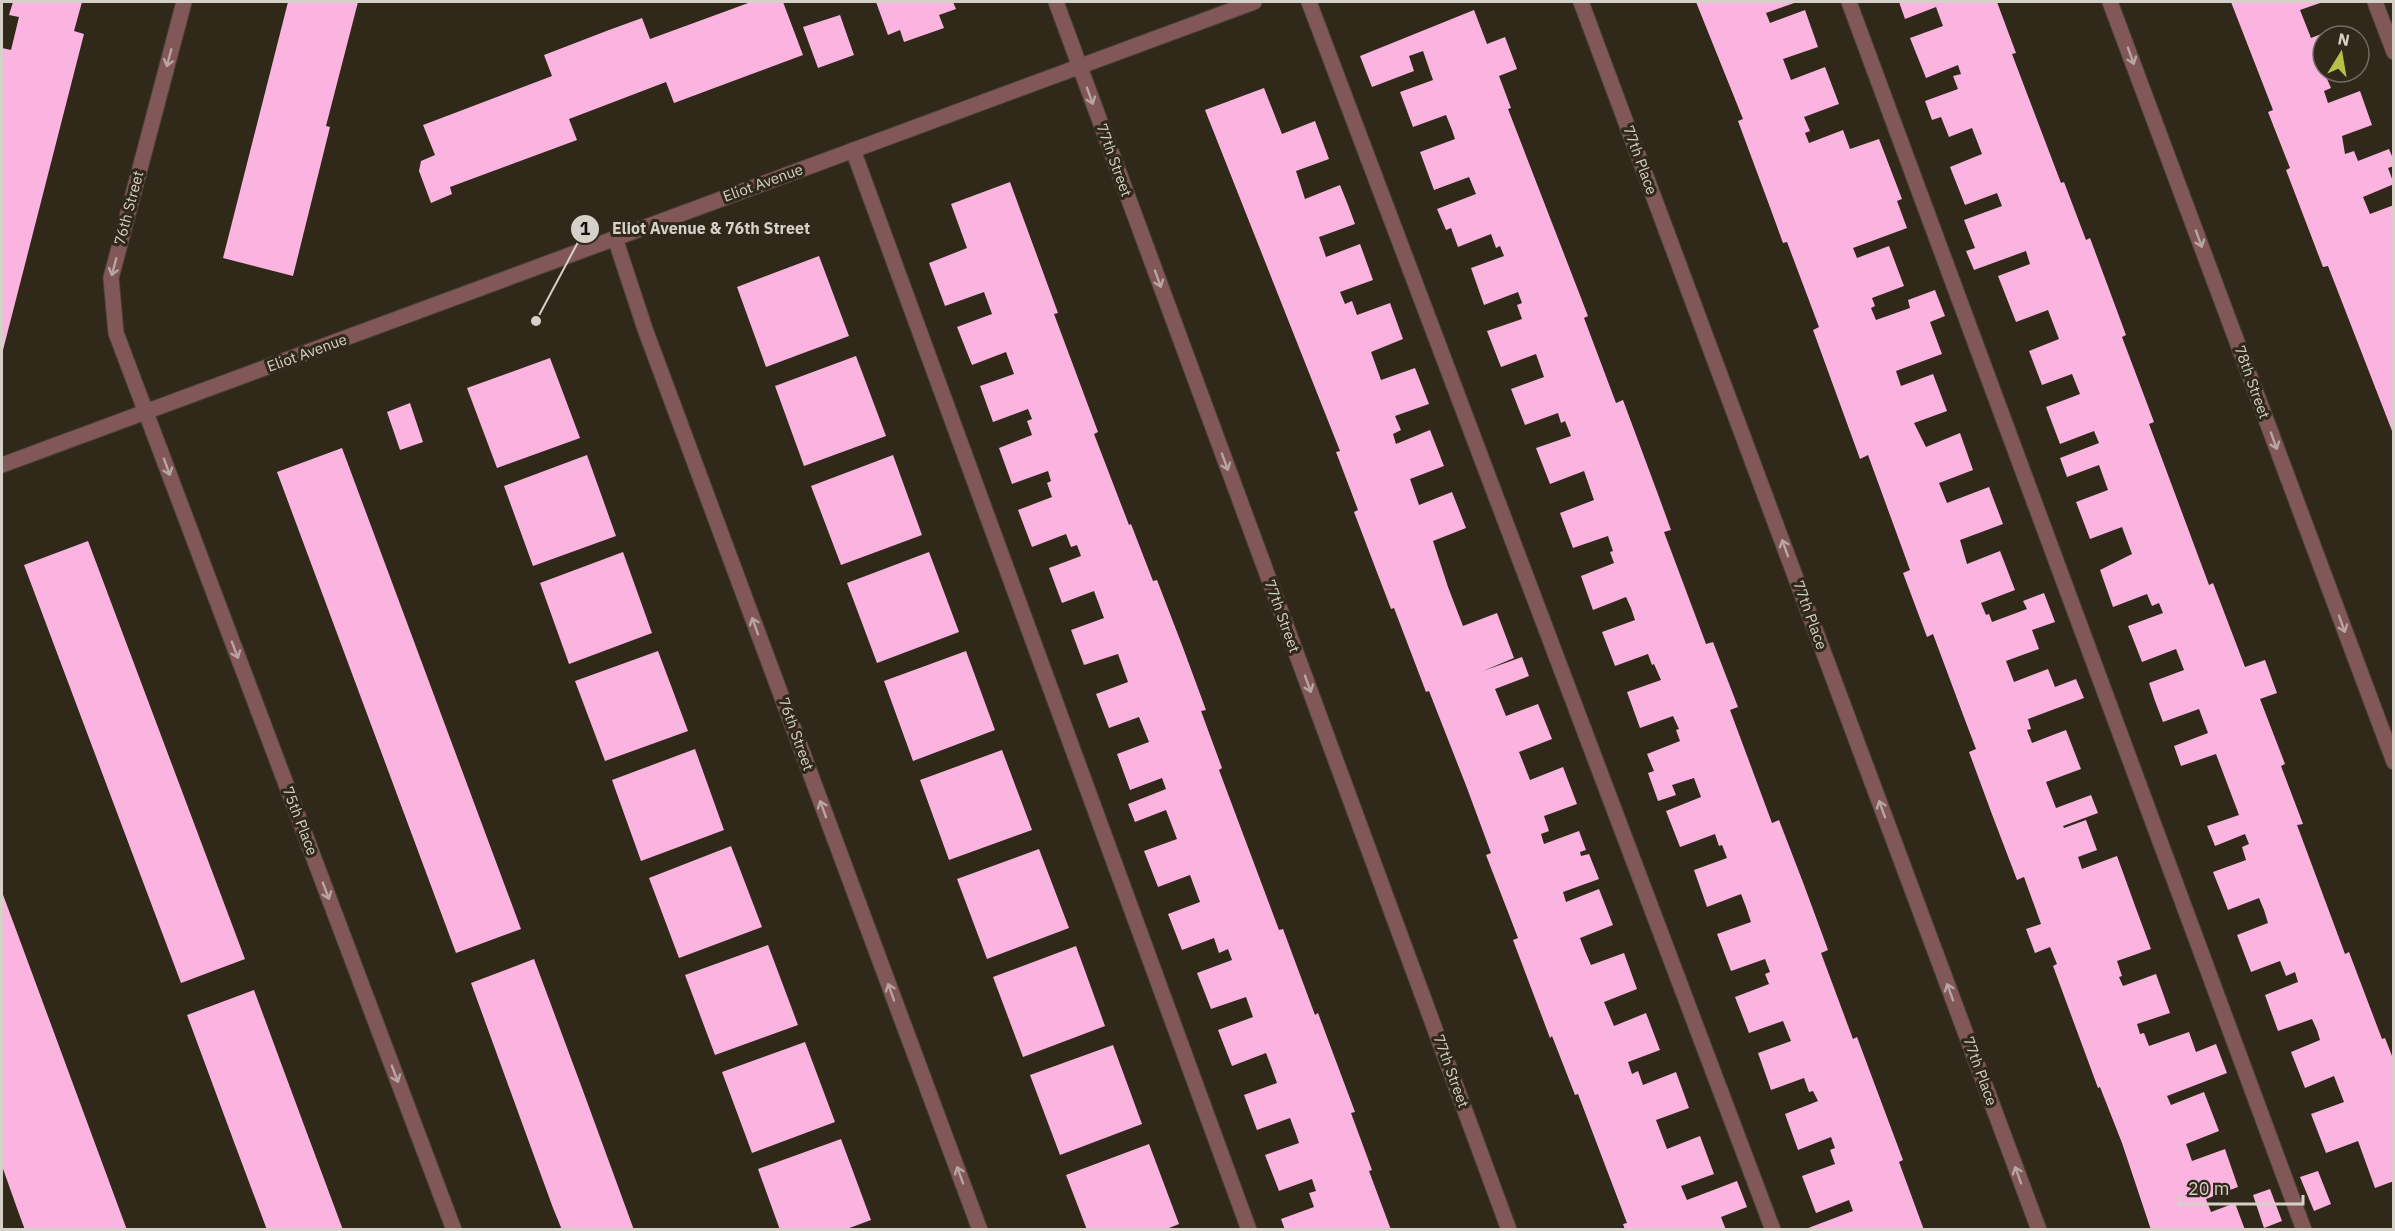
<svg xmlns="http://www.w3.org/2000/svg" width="2395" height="1231" font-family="'IBM Plex Sans',sans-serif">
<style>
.building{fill:#fbb4e0}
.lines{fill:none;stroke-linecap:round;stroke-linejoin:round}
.lane-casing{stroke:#4b4436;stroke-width:17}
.street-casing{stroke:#4b4436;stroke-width:17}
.lane{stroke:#815757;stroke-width:15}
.street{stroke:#815757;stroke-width:15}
.oneway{stroke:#b8a6a0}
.labels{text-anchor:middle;stroke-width:6;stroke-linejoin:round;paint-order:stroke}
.street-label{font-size:15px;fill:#d6d1c8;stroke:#30291a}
.leader{fill:none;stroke:#d6d1c8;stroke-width:2}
.callout-dot{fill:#d6d1c8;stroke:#30291a;stroke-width:2}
.mark-label{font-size:18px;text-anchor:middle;font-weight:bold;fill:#111}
.callout-label{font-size:16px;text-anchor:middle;font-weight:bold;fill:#d6d1c8;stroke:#30291a;stroke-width:6;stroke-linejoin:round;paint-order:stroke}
</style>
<rect width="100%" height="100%" fill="#30291a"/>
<!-- building -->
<path class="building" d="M13,2H82L74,31L84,34L2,354V48L11,50L19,17L9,15Z
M288,2H358L326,126L330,127L293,276L223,258Z
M751,2H783L803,55L674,103L666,82L569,119L577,140L450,187L452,194L431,203L419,171L421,161L435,155L423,125L552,76L544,55L609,30L642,18L650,39Z
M876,2H953L956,9L939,15L944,28L904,42L900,30L888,35Z
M1696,2H1797L1766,13L1770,23L1805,10L1818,47L1783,59L1791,80L1825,67L1839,104L1804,117L1810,131L1805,133L1809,143L1843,130L1850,149L1879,139L1902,199L1897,201L1907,228L1853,248L1857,258L1889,246L1904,286L1872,298L1875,306L1871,308L1876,320L1910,308L1908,300L1935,290L1945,316L1930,322L1942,354L1896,371L1901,386L1933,374L1947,411L1914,423L1926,447L1960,433L1973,470L1939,483L1947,503L1989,487L2003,524L1960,540L1967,564L2000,551L2015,590L1981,603L1986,615L1989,614L1992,622L2027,609L2023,601L2044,593L2055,622L2032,630L2039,649L2006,661L2014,682L2048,669L2055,687L2076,679L2084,698L2028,719L2031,729L2027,730L2032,743L2066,730L2081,769L2046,782L2056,808L2091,795L2098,813L2063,826L2064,828L2086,820L2097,850L2078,857L2082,869L2117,856L2134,903L2151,949L2117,961L2122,976L2119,977L2123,986L2156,974L2170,1013L2137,1024L2140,1034L2144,1033L2149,1046L2189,1032L2196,1052L2216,1044L2227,1073L2167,1096L2171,1105L2204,1092L2219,1131L2186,1144L2192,1161L2225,1149L2238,1187L2206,1199L2211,1212L2235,1203L2245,1230H2151L2122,1143L2100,1087L2098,1088L2053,966L2057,964L2050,947L2035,953L2026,929L2041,924L2024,877L2017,880L1993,817L1969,752L1976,749L1965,720L1933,634L1927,637L1903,573L1910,570L1868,455L1860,459L1813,330L1819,327L1787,242L1783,243L1771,210L1738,121L1743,119Z
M1899,2H1997L2016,53L2012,54L2061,183L2064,182L2086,240L2090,238L2126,335L2122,337L2154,422L2149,424L2209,585L2213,583L2245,667L2265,660L2277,693L2260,699L2285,764L2281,766L2303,824L2297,825L2345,954L2349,952L2382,1039L2385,1038L2394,1061V1181L2375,1188L2358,1141L2326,1153L2311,1114L2344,1102L2334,1076L2305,1088L2291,1052L2320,1040L2317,1030L2312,1019L2278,1031L2265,995L2298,982L2295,972L2286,976L2280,961L2251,972L2237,935L2268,923L2264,910L2259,898L2228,910L2213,872L2246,860L2242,847L2249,844L2245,834L2215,846L2207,826L2239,815L2216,754L2181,766L2174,746L2208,733L2199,709L2163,722L2155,701L2149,683L2184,670L2176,649L2142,662L2128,626L2163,613L2159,603L2152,606L2147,594L2113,607L2100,570L2132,554L2122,527L2090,539L2076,502L2108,490L2099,465L2067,477L2060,458L2099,443L2094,431L2060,444L2046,407L2080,394L2072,374L2042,385L2029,351L2059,339L2048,310L2016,322L1998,276L2030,264L2026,251L1974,270L1966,251L1975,248L1964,220L2002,206L1997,193L1965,205L1950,167L1982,154L1972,128L1949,137L1941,117L1932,120L1925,101L1958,89L1953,76L1961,74L1958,65L1926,78L1910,38L1943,26L1936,7L1905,19Z
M2231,2H2323L2300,10L2311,38L2342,26L2345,36H2323V72H2330L2325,74L2331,88L2324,91L2328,103L2360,91L2372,125L2342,136L2345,154L2354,151L2358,161L2389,149L2394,161V166L2388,168L2394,184L2363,197L2370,214L2394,205V436L2328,266L2323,267L2286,170L2290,168L2268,112L2273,110Z
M1474,10L1487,44L1505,37L1517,69L1499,76L1511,108L1508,109L1588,316L1584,318L1616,403L1623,400L1659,497L1671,530L1664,532L1706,644L1713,642L1738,707L1730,710L1762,796L1772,823L1779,820L1804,885L1828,950L1821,953L1853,1039L1857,1037L1903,1160L1899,1162L1924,1230H1803L1853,1211L1849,1200L1816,1213L1802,1176L1835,1164L1830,1150L1835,1148L1831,1137L1798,1150L1785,1114L1818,1101L1813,1091L1809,1092L1804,1078L1771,1090L1758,1053L1791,1041L1783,1021L1749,1033L1735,997L1769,984L1765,974L1770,972L1765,959L1731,971L1717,934L1751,922L1746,907L1741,894L1707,907L1694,870L1727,858L1722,845L1719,846L1715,834L1680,847L1666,811L1701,797L1694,778L1672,785L1676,795L1658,801L1648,773L1654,771L1647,754L1680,741L1676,730L1679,729L1673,716L1640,728L1627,692L1661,680L1654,664L1652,665L1648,654L1615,666L1602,632L1635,620L1631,608L1626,597L1593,610L1581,576L1614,563L1610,552L1613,551L1608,536L1573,548L1560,513L1594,500L1584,471L1550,484L1536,448L1571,436L1565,421L1561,423L1558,413L1525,425L1511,389L1544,377L1536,354L1501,367L1487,331L1522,319L1517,305L1522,303L1518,292L1484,305L1471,268L1504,256L1500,246L1496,248L1491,234L1458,247L1451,228L1446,230L1437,209L1476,194L1469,177L1434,190L1420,152L1455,139L1452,130L1446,115L1413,127L1400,92L1433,80L1423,51L1409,56L1414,71L1372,87L1360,56Z
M840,15L854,55L818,68L803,27Z
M1264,88L1282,134L1315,121L1329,159L1296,171L1305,199L1340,185L1348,205L1355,224L1319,237L1326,257L1360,244L1373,280L1340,292L1345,304L1352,301L1357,315L1390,303L1403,339L1371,352L1381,380L1415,368L1429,404L1395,416L1401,430L1393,434L1396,444L1430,430L1444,466L1410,479L1419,505L1452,492L1466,528L1433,541L1448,587L1463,626L1497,613L1514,658L1483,671L1522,657L1529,676L1495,689L1506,716L1538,704L1552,739L1519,752L1530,780L1563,767L1577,804L1544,816L1549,831L1541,834L1544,844L1579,831L1586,850L1580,852L1581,856L1589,854L1599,879L1563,892L1566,902L1599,889L1613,925L1580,938L1585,951L1591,965L1624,953L1637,989L1604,1002L1614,1026L1646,1013L1660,1050L1628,1062L1632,1074L1638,1071L1643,1085L1676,1072L1689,1108L1656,1120L1667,1149L1700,1136L1714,1174L1681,1186L1687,1200L1737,1181L1747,1207L1721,1217L1726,1230H1625L1623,1224L1627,1223L1578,1094L1575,1095L1552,1036L1550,1038L1513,940L1518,938L1486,855L1491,853L1467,788L1429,691L1426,692L1394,608L1391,609L1354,512L1358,510L1336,452L1340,451L1205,110Z
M1010,182L1058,313L1054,314L1098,432L1094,434L1129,525L1131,524L1153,581L1157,580L1182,645L1206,710L1201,711L1222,768L1219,770L1279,930L1283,929L1315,1015L1318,1013L1355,1112L1351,1113L1372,1170L1369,1171L1391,1230H1285L1281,1219L1314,1207L1309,1193L1316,1191L1312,1179L1279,1191L1265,1155L1299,1143L1296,1134L1290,1118L1257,1130L1244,1095L1277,1083L1272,1069L1266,1053L1232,1066L1218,1030L1253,1017L1246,997L1211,1009L1197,973L1232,960L1228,949L1219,953L1214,938L1182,950L1168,914L1200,902L1190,875L1158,887L1144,851L1177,839L1166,810L1135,822L1128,804L1166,789L1162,778L1130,790L1117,754L1149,742L1139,717L1109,728L1096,694L1128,682L1118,654L1084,665L1071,630L1104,618L1094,591L1062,603L1056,587L1049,568L1081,556L1077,545L1071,547L1066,534L1032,547L1018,510L1052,497L1047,483L1051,481L1048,471L1012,484L999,448L1032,435L1027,421L1032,419L1028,409L993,422L980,386L1014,374L1006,352L972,365L957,327L992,314L984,292L945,306L929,263L967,248L951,204Z
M819,256L849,336L766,367L737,287Z
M856,356L886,436L804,466L775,386Z
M550,358L580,438L497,468L467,388Z
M410,403L423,442L400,450L387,412Z
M342,448L521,929L456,953L277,472Z
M587,455L616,536L533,566L504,486Z
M893,455L922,535L841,565L811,486Z
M88,541L245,959L181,983L24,565Z
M623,552L652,633L569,664L540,583Z
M929,552L959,632L877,663L847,583Z
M658,651L688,731L605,761L575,681Z
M966,651L995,730L913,761L884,681Z
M695,749L724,830L641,861L612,780Z
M1002,750L1032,830L949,860L920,780Z
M731,846L762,927L679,958L649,878Z
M1039,849L1069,928L987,959L957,879Z
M2,892L15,927L127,1230H25L18,1211L2,1166Z
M768,945L798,1025L715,1055L685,975Z
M1076,946L1105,1026L1023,1057L993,977Z
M534,959L582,1088L634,1230H562L553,1208L471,983Z
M254,990L301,1117L343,1230H267L234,1142L187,1015Z
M805,1042L835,1122L752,1153L722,1072Z
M1113,1045L1142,1124L1060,1155L1030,1075Z
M841,1139L871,1220L844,1230H780L758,1169Z
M1149,1144L1179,1224L1164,1230H1087L1066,1175Z
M2318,1171L2331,1204L2314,1211L2300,1177Z
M2270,1189L2282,1221L2264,1228L2253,1195Z"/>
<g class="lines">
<defs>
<path id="lane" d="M1309,2L1773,1230
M1849,2L2304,1230
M2375,2L2394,52
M853,150L1249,1230"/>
<path id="street" d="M184,2L111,278L116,333L454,1230
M1056,2L1509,1230
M1581,2L2039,1230
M2110,2L2394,762
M615,238L645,329L980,1230
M2,465L1254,2"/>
</defs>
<!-- lane casing -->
<use href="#lane" class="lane-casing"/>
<!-- street casing -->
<use href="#street" class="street-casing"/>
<!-- lane -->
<use href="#lane" class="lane"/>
<!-- street -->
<use href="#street" class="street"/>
</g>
<!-- one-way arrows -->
<defs><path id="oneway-shaft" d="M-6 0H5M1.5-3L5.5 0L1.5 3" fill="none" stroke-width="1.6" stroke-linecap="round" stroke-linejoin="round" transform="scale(1.5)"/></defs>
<g class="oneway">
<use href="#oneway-shaft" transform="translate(2131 56) rotate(70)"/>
<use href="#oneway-shaft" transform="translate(169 58) rotate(105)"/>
<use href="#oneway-shaft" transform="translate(1090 96) rotate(70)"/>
<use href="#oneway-shaft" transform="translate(2199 239) rotate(70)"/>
<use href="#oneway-shaft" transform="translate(114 267) rotate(105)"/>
<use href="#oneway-shaft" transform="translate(1158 279) rotate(70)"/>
<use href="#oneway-shaft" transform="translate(2274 441) rotate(70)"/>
<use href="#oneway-shaft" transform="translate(1225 462) rotate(70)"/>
<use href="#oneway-shaft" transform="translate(167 467) rotate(70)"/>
<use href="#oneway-shaft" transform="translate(1785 548) rotate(-110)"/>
<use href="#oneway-shaft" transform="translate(2342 624) rotate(70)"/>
<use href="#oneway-shaft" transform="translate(755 626) rotate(-110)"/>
<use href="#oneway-shaft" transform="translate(235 650) rotate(69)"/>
<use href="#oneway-shaft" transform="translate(1308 684) rotate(70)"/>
<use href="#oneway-shaft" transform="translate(823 809) rotate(-110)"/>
<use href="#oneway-shaft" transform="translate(1882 809) rotate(-110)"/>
<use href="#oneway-shaft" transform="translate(326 891) rotate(69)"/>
<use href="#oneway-shaft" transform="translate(891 992) rotate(-110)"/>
<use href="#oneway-shaft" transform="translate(1950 992) rotate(-110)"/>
<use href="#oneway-shaft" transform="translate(395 1074) rotate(69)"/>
<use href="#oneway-shaft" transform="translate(960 1175) rotate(-110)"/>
<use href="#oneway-shaft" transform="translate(2018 1175) rotate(-110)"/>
</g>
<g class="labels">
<!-- street labels -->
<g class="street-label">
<text transform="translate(1114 160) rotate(70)" y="5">77th Street</text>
<text transform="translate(1640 160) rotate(70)" y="5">77th Place</text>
<text transform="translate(763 183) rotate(-20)" y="5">Eliot Avenue</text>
<text transform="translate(129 208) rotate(-75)" y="5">76th Street</text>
<text transform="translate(307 353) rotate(-20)" y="5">Eliot Avenue</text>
<text transform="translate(2252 382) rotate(70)" y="5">78th Street</text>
<text transform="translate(1810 615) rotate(70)" y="5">77th Place</text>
<text transform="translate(1282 616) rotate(70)" y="5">77th Street</text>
<text transform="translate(796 734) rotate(70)" y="5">76th Street</text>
<text transform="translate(300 821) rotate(69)" y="5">75th Place</text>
<text transform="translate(1451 1071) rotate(70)" y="5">77th Street</text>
<text transform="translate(1980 1071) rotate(70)" y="5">77th Place</text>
</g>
</g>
<!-- callouts -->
<path class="leader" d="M536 321L585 229"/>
<g class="callout-dot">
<circle cx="536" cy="321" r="6"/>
<circle cx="585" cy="229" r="15"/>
</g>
<g class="mark-label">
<text x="585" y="235">1</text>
</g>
<g class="callout-label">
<text x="711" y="234">Eliot Avenue &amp; 76th Street</text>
</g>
<!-- border -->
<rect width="2395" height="1231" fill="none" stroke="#d6d1c8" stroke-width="6"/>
<!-- north arrow -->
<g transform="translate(2341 54) rotate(11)"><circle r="28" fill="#30291a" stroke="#726c60" stroke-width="1.5"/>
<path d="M0-4.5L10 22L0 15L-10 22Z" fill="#b8c147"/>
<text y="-9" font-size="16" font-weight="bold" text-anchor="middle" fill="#d6d1c8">N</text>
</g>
<!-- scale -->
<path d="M2179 1195v9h124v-9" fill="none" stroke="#d6d1c8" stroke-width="3"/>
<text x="2188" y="1195" font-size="18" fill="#d6d1c8" stroke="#30291a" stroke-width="4.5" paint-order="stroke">20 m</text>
</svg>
